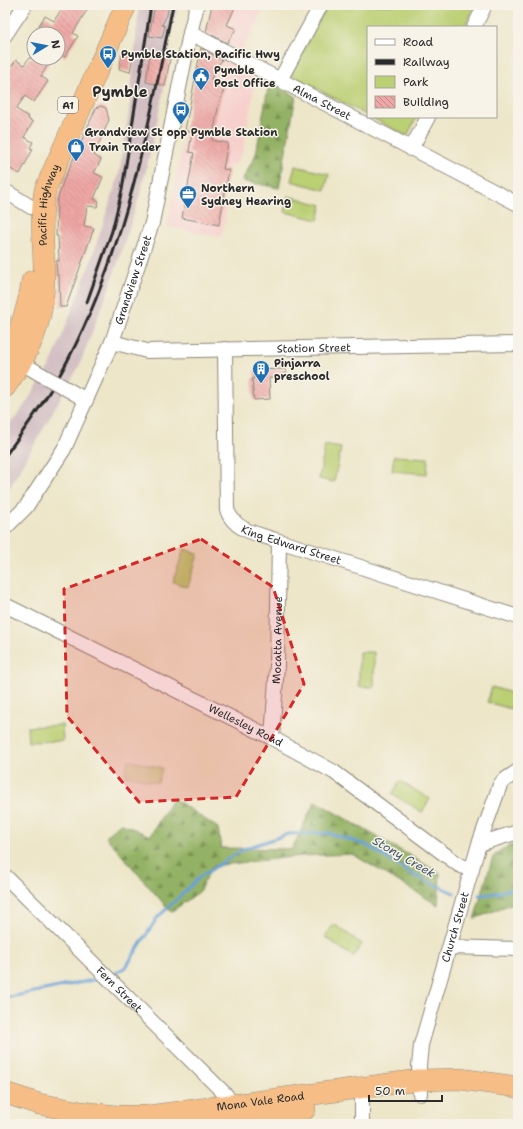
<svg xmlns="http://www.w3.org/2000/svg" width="523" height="1129" font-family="'Shantell Sans',sans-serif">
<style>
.built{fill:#f7d0cd}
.railway{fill:#d2bec3}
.forest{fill:url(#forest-firs);stroke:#606e48}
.park{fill:#bbcf73;stroke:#737d4f}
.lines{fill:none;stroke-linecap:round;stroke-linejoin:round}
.stream{stroke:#69a2d8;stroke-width:3}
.building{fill:url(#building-back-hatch)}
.minor-casing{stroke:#8c887a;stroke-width:16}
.highway-casing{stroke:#8c887a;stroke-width:22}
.minor{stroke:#fff;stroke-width:14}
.highway{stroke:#f6be86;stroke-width:21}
.rail{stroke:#2b2b2b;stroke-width:3}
.minor-bridge-casing{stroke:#8c887a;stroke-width:16;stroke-linecap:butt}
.minor-bridge{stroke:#fff;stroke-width:14}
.marked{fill:#d62828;fill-opacity:0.2;stroke:#d62828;stroke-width:3;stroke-dasharray:8 5;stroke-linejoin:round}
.labels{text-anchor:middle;stroke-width:3;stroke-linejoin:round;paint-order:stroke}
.shield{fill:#f7f3e8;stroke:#686764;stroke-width:1}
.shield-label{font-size:10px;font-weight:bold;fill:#2b2b2b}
.poi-label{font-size:11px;font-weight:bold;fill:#2b2b2b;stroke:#f7f3e8;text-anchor:start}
.street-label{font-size:11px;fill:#2b2b2b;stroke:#f7f3e8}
.water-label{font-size:12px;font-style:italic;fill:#415568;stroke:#f7f3e8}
.district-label{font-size:15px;font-weight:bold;fill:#2b2b2b;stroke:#f7f3e8}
</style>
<defs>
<pattern id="forest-firs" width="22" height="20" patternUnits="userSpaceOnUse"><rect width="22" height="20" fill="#94b265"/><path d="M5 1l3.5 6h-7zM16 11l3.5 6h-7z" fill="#799153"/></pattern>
<pattern id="building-back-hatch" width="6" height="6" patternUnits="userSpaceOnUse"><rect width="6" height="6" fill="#efa7a5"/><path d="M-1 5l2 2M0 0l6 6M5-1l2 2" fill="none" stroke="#c28887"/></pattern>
</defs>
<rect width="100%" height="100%" fill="#f7f3e8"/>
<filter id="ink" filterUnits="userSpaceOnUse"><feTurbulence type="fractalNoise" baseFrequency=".025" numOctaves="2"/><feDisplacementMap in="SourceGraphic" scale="8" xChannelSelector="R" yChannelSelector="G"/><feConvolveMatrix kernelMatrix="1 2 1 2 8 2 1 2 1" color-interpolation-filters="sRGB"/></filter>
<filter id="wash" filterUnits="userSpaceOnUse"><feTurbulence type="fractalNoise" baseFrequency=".012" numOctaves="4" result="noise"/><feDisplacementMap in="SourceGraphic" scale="16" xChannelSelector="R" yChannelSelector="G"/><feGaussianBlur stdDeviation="0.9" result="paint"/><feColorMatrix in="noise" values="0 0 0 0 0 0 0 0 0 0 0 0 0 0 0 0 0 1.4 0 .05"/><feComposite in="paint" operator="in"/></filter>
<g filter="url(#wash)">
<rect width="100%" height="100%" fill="#ede6c9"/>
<!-- built -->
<path class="built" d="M212,5H263L258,21L242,51L205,36Z
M201,46L249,71L255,85L243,151L235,165H230L222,207L227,208L221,237L167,227Z"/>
<!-- railway -->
<path class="railway" d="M139,5H178L171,30L161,86L164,87L155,132L140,195L110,286L79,366L5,496V430L24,406L51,364L91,261L119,174L130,104Z"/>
<!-- forest -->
<path class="forest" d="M269,82L296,96L279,188L242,181L256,154Z
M173,798L218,828L221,848L292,849L315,801L440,873L438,905L352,854L301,856L212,866L199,892L171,912L106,837L120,823L150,836Z
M518,843V901L474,919L493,857L501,850Z"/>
<!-- park -->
<path class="park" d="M327,5H476L464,27H368V116L291,75Z
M370,117H417L407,136Z
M295,166L329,174L325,190L291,181Z
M288,196L322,205L318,220L285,212Z
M13,317L6,338L5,339V318Z
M325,445L341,448L334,482L319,479Z
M394,456L428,458L427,474L392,471Z
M184,549L198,554L188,587L173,582Z
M359,652H374V687H359Z
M492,687L518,695V711L487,702Z
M62,725L63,741L28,742L27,727Z
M128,760L162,768L158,783L125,775Z
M400,781L430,799L422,812L392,794Z
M334,924L362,944L353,957L325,937Z"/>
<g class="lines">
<!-- stream -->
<path class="stream" d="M479,895L491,894L518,888
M113,975L126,967L157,918L201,876L244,849L288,834L328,833L366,845L413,875L454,893
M5,998L98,979"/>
</g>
<g id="blocks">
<!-- building -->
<path class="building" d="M64,5H90L73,33L78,36L65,57L58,53V34H33L45,16L54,21Z
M155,5H169L167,15L162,25L165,26L162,38L149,36Z
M212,5H236L227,25L236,29L227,43L206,32Z
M201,48L222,60L214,71L211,80L225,86L218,108L212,140L228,143L223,169L229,170L219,225L182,218L194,153L189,152L192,132L185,130Z
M122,54L133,56L130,72L119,69Z
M150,55L170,59L165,86L146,82Z
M29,58H52L41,76L48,81L34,102L25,96L16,109L29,117L28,119L33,122L24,137L33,142L30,148L33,149L20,174L5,166V94L11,85L5,81V76L16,60L24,65Z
M101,106L106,108L109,120L94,155L101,160L94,173L103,177L94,199L99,201L97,207L87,206L84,226L94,228L66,307H60L59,275L57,276L56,261H59L58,236H56L57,201L63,182L96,108Z
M286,369V378H269L270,399L254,400L252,379L254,378V370Z"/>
</g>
</g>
<g filter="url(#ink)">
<use href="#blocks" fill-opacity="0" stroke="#8c887a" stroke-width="1"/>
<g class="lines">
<defs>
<g id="minor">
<path d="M474,27L485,5"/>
<path id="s1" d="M190,33L518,204"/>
<path d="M5,35L25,5"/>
<path d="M280,80L321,5"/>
<path d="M411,149L428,117"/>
<path d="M5,191L31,207L42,208"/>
<path id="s2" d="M112,342L147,351L518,344"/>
<path id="s3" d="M225,349L227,510C235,532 259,534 279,541L518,617"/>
<path d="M13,358L42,375"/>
<path d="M67,389L86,400"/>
<path id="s4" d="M5,528L26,507L64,449L112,342L152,223L190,33L197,5"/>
<path id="s5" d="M5,605L272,738L334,772L459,865L472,870"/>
<path id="s6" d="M272,738L277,665L279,541"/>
<path d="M479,844L518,832"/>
<path id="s7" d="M5,876L226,1095L232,1104"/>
<path d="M450,947L518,949"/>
<path id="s8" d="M420,1094L419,1066L421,1045L479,844L500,785L503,781L518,771"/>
<path d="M362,1100V1124"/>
</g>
<g id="highway">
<path d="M5,360C19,335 28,309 32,281"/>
<path id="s9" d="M5,387C29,353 43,325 44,282C45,251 39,222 45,190L126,5"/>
<path id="s10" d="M5,1093L39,1104L81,1112L116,1116H148L419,1080L460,1079L518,1087"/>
<path d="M207,1124L305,1109"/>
</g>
</defs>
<!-- minor casing -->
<use href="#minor" class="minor-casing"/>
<!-- highway casing -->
<use href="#highway" class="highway-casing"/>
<!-- minor -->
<use href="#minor" class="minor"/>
<!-- highway -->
<use href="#highway" class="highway"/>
<!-- rail -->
<path class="rail" d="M87,302L112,231L122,190L151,5
M5,456C25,429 45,401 62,371C124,258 148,129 173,5"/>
<defs>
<path id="minor-bridge" d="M42,375L67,389"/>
</defs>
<!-- minor-bridge casing -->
<use href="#minor-bridge" class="minor-bridge-casing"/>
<!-- minor-bridge -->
<use href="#minor-bridge" class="minor-bridge"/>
</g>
</g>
<!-- marked area -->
<path class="marked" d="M201,539L273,587L304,684L236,797L139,802L67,716L64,589Z"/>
<!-- icons -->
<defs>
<symbol id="bus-pin" viewBox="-11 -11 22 30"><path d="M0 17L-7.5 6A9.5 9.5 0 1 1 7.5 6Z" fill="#1f6fb2" stroke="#f7f3e8"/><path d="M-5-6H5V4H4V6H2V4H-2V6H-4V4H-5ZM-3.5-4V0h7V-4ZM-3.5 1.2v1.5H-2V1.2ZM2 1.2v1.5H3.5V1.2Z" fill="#fff"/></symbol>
<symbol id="civic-pin" viewBox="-11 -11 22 30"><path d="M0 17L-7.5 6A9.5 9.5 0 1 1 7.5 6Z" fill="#1f6fb2" stroke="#f7f3e8"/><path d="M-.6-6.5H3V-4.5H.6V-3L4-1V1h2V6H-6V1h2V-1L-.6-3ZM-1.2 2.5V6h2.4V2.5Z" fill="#fff"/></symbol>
<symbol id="shop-pin" viewBox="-11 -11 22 30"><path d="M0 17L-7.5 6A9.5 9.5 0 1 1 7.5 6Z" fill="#1f6fb2" stroke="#f7f3e8"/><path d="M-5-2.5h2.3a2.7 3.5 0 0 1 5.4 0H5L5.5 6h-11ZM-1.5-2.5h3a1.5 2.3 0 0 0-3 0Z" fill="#fff"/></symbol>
<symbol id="office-pin" viewBox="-11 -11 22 30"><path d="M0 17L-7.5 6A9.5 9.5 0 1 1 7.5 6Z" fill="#1f6fb2" stroke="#f7f3e8"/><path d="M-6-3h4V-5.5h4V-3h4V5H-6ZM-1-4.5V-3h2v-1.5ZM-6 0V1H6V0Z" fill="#fff"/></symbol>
<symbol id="building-pin" viewBox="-11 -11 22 30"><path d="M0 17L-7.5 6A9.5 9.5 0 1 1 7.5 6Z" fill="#1f6fb2" stroke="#f7f3e8"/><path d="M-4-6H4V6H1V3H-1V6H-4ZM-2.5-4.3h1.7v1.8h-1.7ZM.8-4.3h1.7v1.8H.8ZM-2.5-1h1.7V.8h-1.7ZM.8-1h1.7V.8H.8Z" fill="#fff"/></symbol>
</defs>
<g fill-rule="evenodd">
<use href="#bus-pin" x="98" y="44" width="20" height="27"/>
<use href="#civic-pin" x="191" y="66" width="20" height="27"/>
<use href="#bus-pin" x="171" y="100" width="20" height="27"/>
<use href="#shop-pin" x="66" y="137" width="20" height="27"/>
<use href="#office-pin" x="178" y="184" width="20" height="27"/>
<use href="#building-pin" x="251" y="359" width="20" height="27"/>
</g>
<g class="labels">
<!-- shield labels -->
<rect class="shield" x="58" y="97" width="20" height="16" rx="3"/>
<g class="shield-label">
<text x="68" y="109">A1</text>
</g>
<!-- poi labels -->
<g class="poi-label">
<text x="121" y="58">Pymble Station, Pacific Hwy</text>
<text x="214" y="74">Pymble<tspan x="214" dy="13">Post Office</tspan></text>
<text x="181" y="136" text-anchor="middle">Grandview St opp Pymble Station</text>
<text x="89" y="151">Train Trader</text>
<text x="201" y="192">Northern<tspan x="201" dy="13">Sydney Hearing</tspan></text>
<text x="274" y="367">Pinjarra<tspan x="274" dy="13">preschool</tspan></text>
</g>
<!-- street labels -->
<g class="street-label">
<text dy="4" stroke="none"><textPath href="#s1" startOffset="149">Alma Street</textPath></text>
<text dy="4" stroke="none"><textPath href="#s9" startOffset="192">Pacific Highway</textPath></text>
<text dy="4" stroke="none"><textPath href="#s4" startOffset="282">Grandview Street</textPath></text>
<text dy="4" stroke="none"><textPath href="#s2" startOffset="203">Station Street</textPath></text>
<text dy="4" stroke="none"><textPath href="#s3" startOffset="237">King Edward Street</textPath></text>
<text dy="4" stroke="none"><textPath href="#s6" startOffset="98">Mocatta Avenue</textPath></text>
<text dy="4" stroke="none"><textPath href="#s5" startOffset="269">Wellesley Road</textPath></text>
<text dy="4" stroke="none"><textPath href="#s8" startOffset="172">Church Street</textPath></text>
<text dy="4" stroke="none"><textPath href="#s7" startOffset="161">Fern Street</textPath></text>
<text dy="4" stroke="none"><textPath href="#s10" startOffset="259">Mona Vale Road</textPath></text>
</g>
<!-- water labels -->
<g class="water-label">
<text transform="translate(404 857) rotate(30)" y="4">Stony Creek</text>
</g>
<!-- district labels -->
<g class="district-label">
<text x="120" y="97">Pymble</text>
</g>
</g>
<!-- margin -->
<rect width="523" height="1129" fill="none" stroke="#f7f3e8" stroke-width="20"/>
<!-- legend -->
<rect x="367" y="26" width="130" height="92" fill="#f7f3e8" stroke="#a5a39c"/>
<rect x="375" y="39" width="20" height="6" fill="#ffffff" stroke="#a5a39c"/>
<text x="403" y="46" font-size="12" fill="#2b2b2b">Road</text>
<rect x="375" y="59" width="20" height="6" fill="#2b2b2b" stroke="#a5a39c"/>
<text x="403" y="66" font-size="12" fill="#2b2b2b">Railway</text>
<rect x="375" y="76" width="20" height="12" fill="#bbcf73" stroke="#a5a39c"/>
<text x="403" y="86" font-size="12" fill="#2b2b2b">Park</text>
<rect x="375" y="96" width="20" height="12" fill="url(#building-back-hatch)" stroke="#a5a39c"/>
<text x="403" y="106" font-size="12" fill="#2b2b2b">Building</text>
<!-- north arrow -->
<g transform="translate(46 46) rotate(80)"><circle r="19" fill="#f7f3e8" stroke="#a5a39c"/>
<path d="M0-3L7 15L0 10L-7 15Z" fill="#1f6fb2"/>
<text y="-6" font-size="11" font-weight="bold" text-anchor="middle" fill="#2b2b2b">N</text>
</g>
<!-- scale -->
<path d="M369 1095v6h73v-6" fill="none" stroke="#2b2b2b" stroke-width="2"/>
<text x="375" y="1095" font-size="12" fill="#2b2b2b" stroke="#f7f3e8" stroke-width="3" paint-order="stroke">50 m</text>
</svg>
